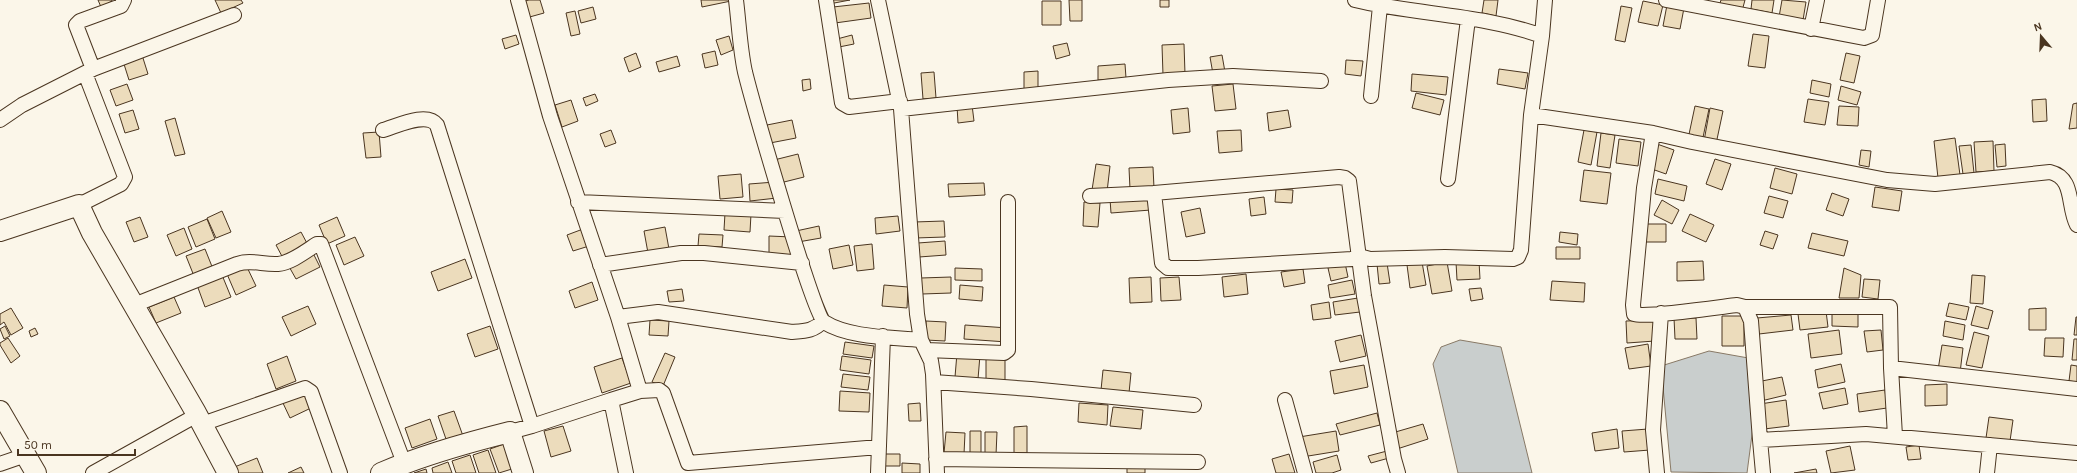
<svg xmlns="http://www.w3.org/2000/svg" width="2077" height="473" font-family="Karla,sans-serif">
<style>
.water{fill:#c9cecd;stroke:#887966}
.building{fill:#ecdcbc;stroke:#4a3520}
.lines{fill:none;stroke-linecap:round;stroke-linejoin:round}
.street-casing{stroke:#4a3520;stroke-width:16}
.secondary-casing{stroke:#4a3520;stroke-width:22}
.street{stroke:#fbf6e9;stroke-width:14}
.secondary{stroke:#fbf6e9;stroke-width:20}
</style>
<rect width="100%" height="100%" fill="#fbf6e9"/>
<!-- water -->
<path class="water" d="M1460,340L1501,347L1532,473H1458L1433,364L1441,347Z
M1709,351L1754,359L1759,381L1747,473L1671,472L1661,366Z"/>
<!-- building -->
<path class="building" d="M98,0H112V1L101,7Z
M215,0H241L243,3L221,13Z
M529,0H540L544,13L526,18L521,2Z
M701,0H731V1L702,7Z
M828,0H850L829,4Z
M1069,0H1082V21H1070Z
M1160,0H1169V7H1160Z
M1484,0H1498L1496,16L1482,13Z
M1721,0H1745L1742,11L1719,6Z
M1752,0H1774L1772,13L1751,9Z
M1782,0L1806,2L1803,20L1779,17Z
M1042,1H1061V25H1042Z
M1643,1L1663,5L1658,26L1638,22Z
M869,3L871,18L835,23L833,7Z
M1667,5L1684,8L1680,29L1663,26Z
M1621,6L1632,8L1625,42L1615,40Z
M593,7L596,19L581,23L578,11Z
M575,11L580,34L571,36L566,13Z
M1753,34L1769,36L1765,68L1748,66Z
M516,35L519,44L505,49L502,39Z
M852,35L854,44L839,47L837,39Z
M729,36L733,50L721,55L716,40Z
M1067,43L1070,55L1056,59L1053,46Z
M1184,44L1185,74L1163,75L1162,45Z
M715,51L718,65L705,68L702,54Z
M636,53L641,67L629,72L624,58Z
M1846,53L1860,56L1854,83L1840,80Z
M142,55L148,74L129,80L123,61Z
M1222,55L1225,72L1213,74L1210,57Z
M677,56L680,66L659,72L656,62Z
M1346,60L1363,61L1361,76L1345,74Z
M1125,64L1126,78L1098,80V66Z
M1499,69L1528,73L1525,89L1497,84Z
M1038,71V90H1024V72Z
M934,72L936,98L923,99L921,73Z
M1412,74L1448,77L1446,95L1411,91Z
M810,79L811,89L803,91L802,80Z
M1812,80L1831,84L1829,97L1810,93Z
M127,84L133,100L116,106L110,90Z
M1233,84L1236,109L1215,111L1212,86Z
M1841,86L1861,92L1857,105L1838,100Z
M1416,93L1444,100L1440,115L1412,108Z
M595,94L598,101L586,106L583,98Z
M1808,99L1829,102L1825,125L1804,122Z
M2046,99L2047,121L2033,122L2032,100Z
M571,100L578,121L562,127L555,105Z
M2077,103V128L2069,129L2073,104Z
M972,105L974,121L958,123L957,106Z
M1695,106L1709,109L1702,142L1688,139Z
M1839,106L1859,107L1858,126L1837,125Z
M1188,108L1190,132L1173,134L1171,110Z
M1710,108L1723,111L1716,144L1704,141Z
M133,110L139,129L125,133L119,114Z
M1288,110L1291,127L1269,131L1267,113Z
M175,118L185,154L175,156L165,121Z
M792,120L796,138L770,143L767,125Z
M611,130L616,143L605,147L600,134Z
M1241,130L1242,151L1219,153L1217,131Z
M1584,130L1597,132L1591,165L1578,162Z
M379,132L381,157L366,158L363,133Z
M1601,133L1615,135L1610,168L1597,166Z
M1955,138L1960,175L1938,178L1934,141Z
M1619,139L1641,142L1638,166L1616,163Z
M1993,141L1994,171L1976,172L1974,142Z
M1657,144L1674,150L1666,174L1649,168Z
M2005,144L2006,166L1997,167L1995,145Z
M1971,145L1974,173L1963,174L1959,146Z
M1861,150L1871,151L1869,167L1859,165Z
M798,154L804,177L780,183L774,160Z
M1715,159L1731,164L1722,190L1706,184Z
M1096,164L1110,166L1107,192L1092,190Z
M1153,167L1154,188L1130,189L1129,168Z
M1775,168L1797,174L1792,194L1770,188Z
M1584,170L1611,173L1607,204L1580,201Z
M741,174L743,197L720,199L718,176Z
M1658,179L1687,186L1684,201L1655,194Z
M775,182L777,198L750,201L749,184Z
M984,183L985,195L949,197L948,184Z
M1875,187L1902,191L1899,211L1872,207Z
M1276,189L1293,190L1292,203L1275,202Z
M1832,193L1849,199L1843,216L1826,210Z
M1150,196L1151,210L1111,213L1110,199Z
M1769,196L1788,201L1783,218L1764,213Z
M1264,197L1266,214L1251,216L1249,199Z
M1662,200L1679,210L1672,224L1654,215Z
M1084,202L1100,203L1098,227L1083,226Z
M1200,208L1205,233L1186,237L1181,212Z
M222,211L231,232L216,238L207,218Z
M725,213L751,214L750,232L724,230Z
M1690,214L1714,225L1706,242L1682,231Z
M898,216L900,231L876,234L875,218Z
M140,217L148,237L134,242L126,222Z
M337,217L345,236L327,244L319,225Z
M207,219L215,239L196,247L188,227Z
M944,221L945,237L915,238L914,222Z
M1643,224H1666V242H1643Z
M819,226L821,238L798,242L796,231Z
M665,227L669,249L648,253L644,231Z
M184,228L192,249L176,256L167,235Z
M583,229L589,246L573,251L567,235Z
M1765,231L1778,235L1773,249L1760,245Z
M301,232L309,247L284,260L276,245Z
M1560,232L1578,234L1577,245L1559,242Z
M1812,233L1848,241L1844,256L1808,248Z
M699,234L723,235L722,247L698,246Z
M769,236L792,237L791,257L769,256Z
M355,237L364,256L344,265L336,245Z
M945,241L946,255L919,257L918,243Z
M872,244L874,269L857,271L854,246Z
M849,245L853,265L833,269L829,249Z
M1556,247H1580V259H1556Z
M205,249L213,269L194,276L186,256Z
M312,251L320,267L296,279L287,263Z
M465,259L472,278L438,291L431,272Z
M1479,261L1480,279L1457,280L1456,262Z
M1703,261L1704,280L1677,281V262Z
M1422,262L1426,285L1410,288L1407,265Z
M1447,262L1452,291L1432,294L1427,266Z
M1345,263L1348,277L1331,281L1328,268Z
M1387,263L1390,283L1379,284L1377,264Z
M246,265L256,286L236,295L227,274Z
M955,268L982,269V281L955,280Z
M1844,268L1861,275L1859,298H1839Z
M1303,269L1305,283L1284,287L1281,272Z
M1246,274L1248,294L1224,297L1222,277Z
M222,275L231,297L205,307L197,285Z
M1972,275L1985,276L1983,304L1970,303Z
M951,277V293L922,294L921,278Z
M1151,277L1152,302L1130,303L1129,278Z
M1179,277L1181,300L1161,301L1160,278Z
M1864,279L1880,280L1878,299L1862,297Z
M1352,280L1355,294L1330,298L1328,285Z
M1552,281L1585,283L1584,302L1550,300Z
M592,282L598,300L575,308L569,291Z
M884,285L908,287L907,308L882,306Z
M960,285L983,287L982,301L959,299Z
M1481,288L1483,299L1471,301L1469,289Z
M682,289L684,301L669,302L667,291Z
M174,297L181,313L156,323L149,307Z
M1358,298L1360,312L1335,315L1333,302Z
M1329,302L1331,318L1313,320L1311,305Z
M1949,303L1969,307L1966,320L1946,316Z
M308,306L316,324L291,336L282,317Z
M1976,306L1993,311L1988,329L1971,325Z
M11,308L23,328L11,335L4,322L0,325V314Z
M2046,308V330H2029V309Z
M1832,310H1858V327L1832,326Z
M1826,311L1828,327L1800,330L1798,314Z
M1791,315L1793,330L1759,334L1757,318Z
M1722,316H1744V346H1722Z
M2076,317H2077V335H2074Z
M1674,318H1696L1697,339H1675Z
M650,320L669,321L668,336L649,335Z
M1654,320L1655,341L1627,343L1626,321Z
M926,321L946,322L945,341L926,340Z
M1945,321L1965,325L1963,340L1943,336Z
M965,325L1008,328L1007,342L964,339Z
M5,326L10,336L4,339L0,329Z
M490,326L498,349L475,357L467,334Z
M35,328L38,334L31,337L29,331Z
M1839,330L1842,354L1811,358L1808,334Z
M1881,330L1883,350L1867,352L1864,331Z
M1974,332L1989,336L1982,368L1966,365Z
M1361,335L1366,356L1340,362L1335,341Z
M8,338L20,356L11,363L0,345V343Z
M2045,338H2064L2063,357L2044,356Z
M2074,339H2077V360H2072Z
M845,342L874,346L872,358L843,354Z
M1648,344L1651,366L1629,369L1625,348Z
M1942,345L1963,348L1960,373L1938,370Z
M665,353L675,357L663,386L652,382Z
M957,353L980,355L978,379L955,377Z
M986,355H1005V382H986Z
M287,356L296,381L276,389L267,364Z
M842,356L871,360L869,374L840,370Z
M622,358L631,383L602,393L594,367Z
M1841,364L1845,382L1818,388L1815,370Z
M1364,365L1368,387L1334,394L1330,371Z
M2071,365L2077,366V382L2069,381Z
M1103,370L1131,373L1129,393L1101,390Z
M843,374L870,377L868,390L841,387Z
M1782,377L1786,395L1761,401L1757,382Z
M1947,384V405L1925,406V385Z
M1845,388L1848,404L1823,409L1819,393Z
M1885,390L1887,408L1859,412L1857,394Z
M840,391L870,393L869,412L839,411Z
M304,392L311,408L290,418L282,401Z
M1786,400L1789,426L1764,429L1760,404Z
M920,403L921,421H909L908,404Z
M1079,403L1108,405L1107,425L1078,422Z
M1113,407L1143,410L1141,429L1110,426Z
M454,411L463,436L447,442L438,416Z
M1377,413L1380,425L1340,435L1336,424Z
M1989,417L2013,420L2010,441L1986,438Z
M430,419L437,439L412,448L405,428Z
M1423,424L1428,439L1397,449L1392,433Z
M563,426L571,451L551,457L544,431Z
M1027,426V453H1014V427Z
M1617,429L1619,448L1595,451L1592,433Z
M1648,429L1650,450L1624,452L1622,431Z
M970,431H981V454L970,455Z
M1336,431L1339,451L1302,457L1299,437Z
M946,432L965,433L964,454L944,453Z
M985,432H997L996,455H985Z
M507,443L515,468L499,473L490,449Z
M1919,445L1921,459L1908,460L1906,447Z
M1850,446L1855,470L1831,473L1826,451Z
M488,450L496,473H479L473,455Z
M1387,451L1389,458L1371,463L1368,456Z
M882,454H900V466H882Z
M1289,454L1295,473H1276L1272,459Z
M470,455L476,473H456L452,461Z
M1337,455L1341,470L1332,473H1316L1313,462Z
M257,458L263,473H234L232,468Z
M448,462L452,473H433L432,468Z
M902,463L920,464V473H902Z
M301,467L304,473H288Z
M1145,467V473H1127V468Z
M426,469L427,473H414Z
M1816,469L1817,473H1794Z"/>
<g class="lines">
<defs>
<path id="street" d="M518,0L550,116L618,317L640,391L611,400L626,473
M736,0C739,24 740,49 745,72C752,100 813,314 824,322C849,338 892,337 921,340
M826,0L842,103L849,107L900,101
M878,0L901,109L917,314L921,340L931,361L933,374L937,473
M1355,0C1416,15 1482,14 1542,36L1531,115L1653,133L1644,188L1633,305L1634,314C1645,318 1720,307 1737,305L1745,307L1751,321L1760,440
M1666,0L1864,38L1872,35L1878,0
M1811,29L1817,0
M1542,36L1545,0
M93,69L234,15
M1371,96L1380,6
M901,109L1168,80L1233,76L1321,81
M0,120L22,105L93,69L76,25L80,21L121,6L124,0
M383,130C397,126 427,111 437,125L532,426L510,432
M1653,133L1692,142L1887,180L1935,184L2050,172C2075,178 2067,206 2077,225
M1448,179L1468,19
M1154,193L1339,177L1345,178L1349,181L1364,296L1394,459L1398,473
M1090,196L1154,193L1162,263L1168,268H1198L1352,259L1359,256L1370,259L1445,257L1513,259L1518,257L1521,250L1531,115
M578,202L785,211
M79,205L121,184L125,177L85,73
M600,265L681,253H704L802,263
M134,305L237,264C251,259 263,265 278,264C291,263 306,251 317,244H321L404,463
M1745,307H1890L1891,368L1895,436
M618,317L658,312L792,332C805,331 814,331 823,321
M926,350L1004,353L1008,350V202
M1891,368L2077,389
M934,382L1031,389L1194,405
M640,391L659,390L663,393L688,463L879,447
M1285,400L1305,473
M202,424L305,388L311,392L340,473
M532,426L611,400
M936,459L1198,462
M0,464L26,455
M93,473L197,415
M878,473L883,336
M1657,473L1653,430L1661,313
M1763,473L1760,440L1866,434L2077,453
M1987,473L1990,445"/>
<path id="secondary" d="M0,231L79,205L92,233L195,411L228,473
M0,411L36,473
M381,473C423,455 466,443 510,432L523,473"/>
</defs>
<!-- street casing -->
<use href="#street" class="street-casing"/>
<!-- secondary casing -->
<use href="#secondary" class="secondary-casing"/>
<!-- street -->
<use href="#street" class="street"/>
<!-- secondary -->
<use href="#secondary" class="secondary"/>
</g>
<!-- north arrow -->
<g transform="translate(2041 36) rotate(341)" stroke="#fbf6e9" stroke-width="3" paint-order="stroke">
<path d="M0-3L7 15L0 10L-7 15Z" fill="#4a3520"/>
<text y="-6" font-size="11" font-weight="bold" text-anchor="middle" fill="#4a3520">N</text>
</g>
<!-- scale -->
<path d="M18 449v6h117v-6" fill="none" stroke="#4a3520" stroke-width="2"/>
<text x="24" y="449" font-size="12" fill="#4a3520" stroke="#fbf6e9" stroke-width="3" paint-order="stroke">50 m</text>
</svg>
